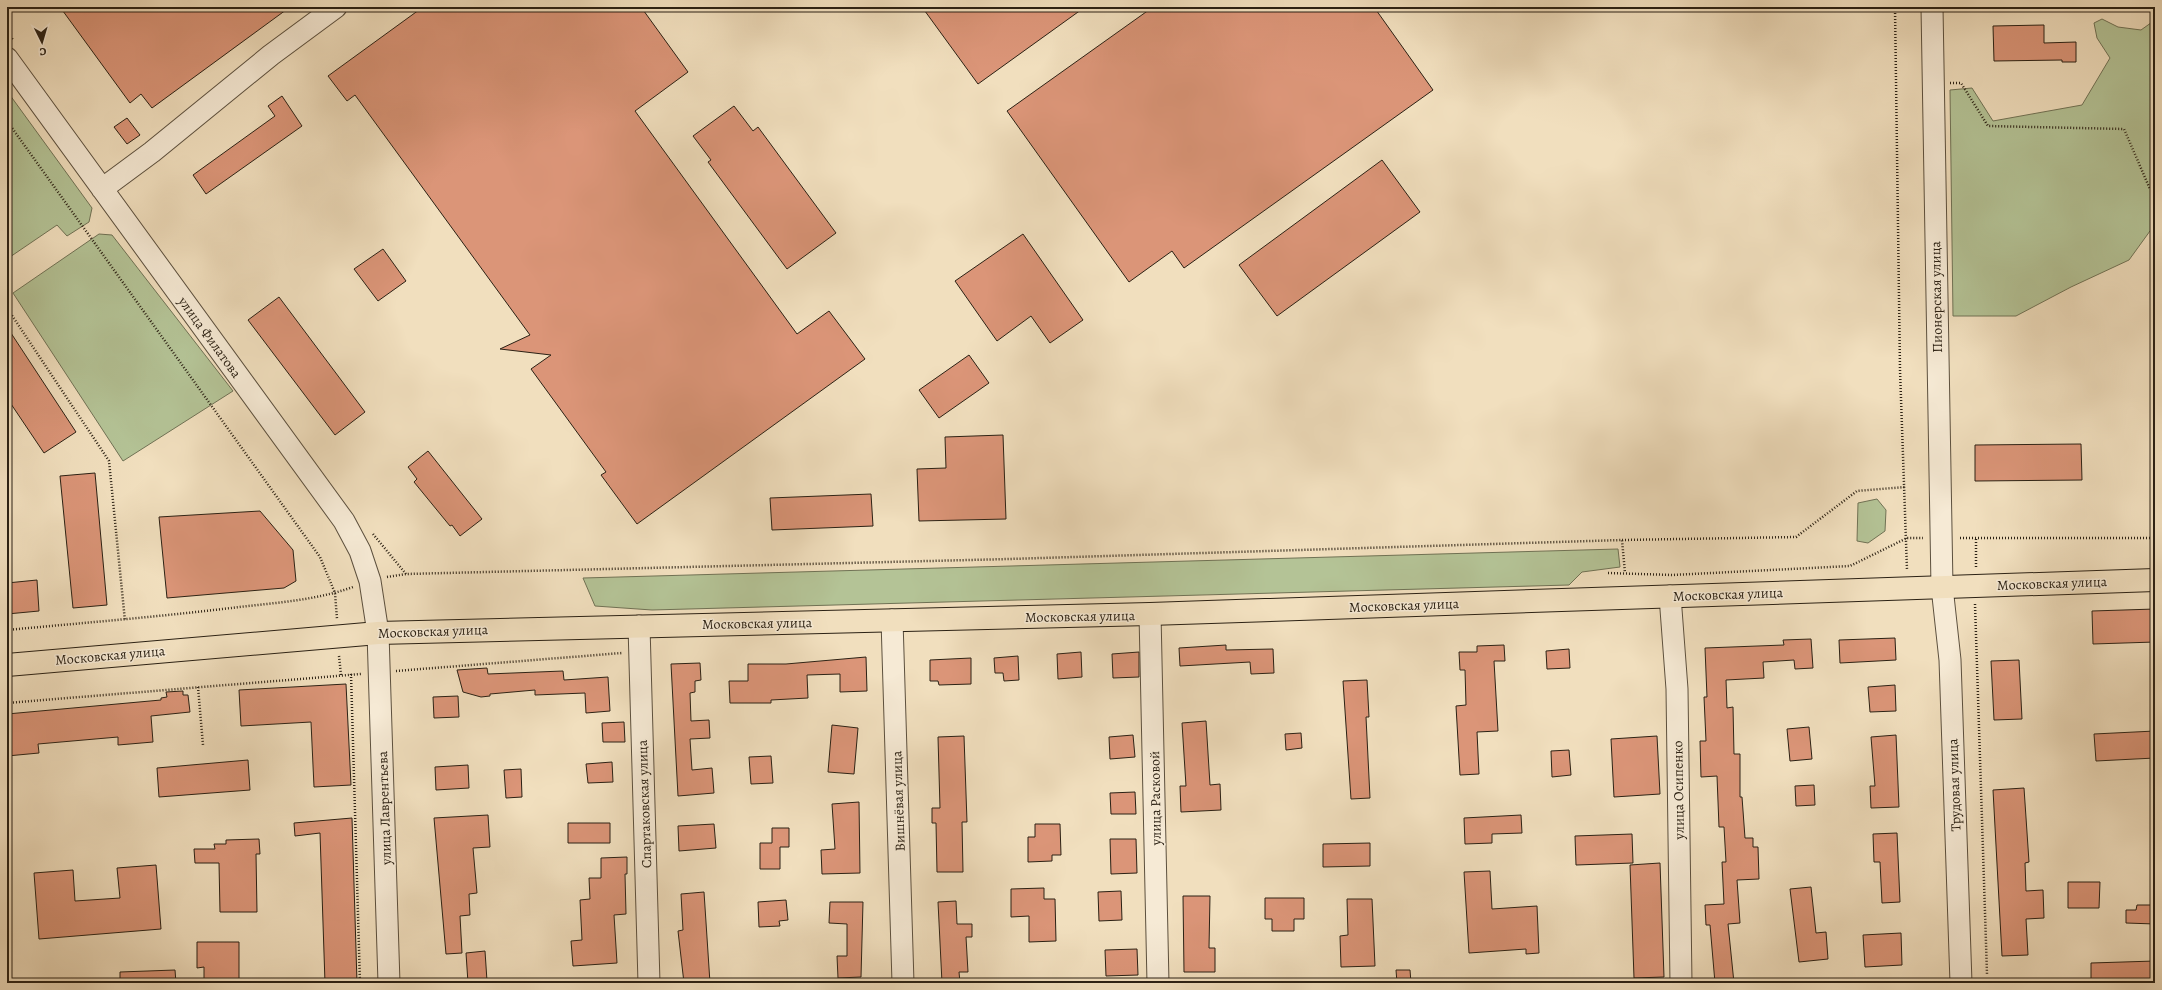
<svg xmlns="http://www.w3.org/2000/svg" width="2162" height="990" font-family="Alegreya,serif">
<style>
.green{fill:#b4c396;stroke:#707255}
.building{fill:#db9578;stroke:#2b2114}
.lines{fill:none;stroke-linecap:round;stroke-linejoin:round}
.minor-casing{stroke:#5c503e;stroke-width:23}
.major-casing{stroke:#2b2114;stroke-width:24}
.path{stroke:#2b2114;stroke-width:2.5;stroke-dasharray:1 2;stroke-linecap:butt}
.minor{stroke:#f6ead5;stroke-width:21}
.major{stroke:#f1dfbe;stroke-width:22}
.labels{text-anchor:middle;stroke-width:3;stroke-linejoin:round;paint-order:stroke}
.street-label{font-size:14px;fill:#2b2114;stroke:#f6ead5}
</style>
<rect width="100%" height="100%" fill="#f1dfbe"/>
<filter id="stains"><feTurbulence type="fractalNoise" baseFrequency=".005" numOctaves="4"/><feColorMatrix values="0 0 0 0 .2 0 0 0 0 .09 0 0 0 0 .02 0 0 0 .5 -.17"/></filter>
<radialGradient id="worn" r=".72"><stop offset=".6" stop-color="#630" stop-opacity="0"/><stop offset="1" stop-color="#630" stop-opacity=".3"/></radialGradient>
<!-- green -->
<path class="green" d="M2102,19L2118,27L2141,30L2155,20V229L2150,231L2129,260L2071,287L2016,316H1953L1950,90L1972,88L1993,121L2082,105L2110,58L2097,38L2094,23Z
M7,91L92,208L89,222L67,236L57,225L7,259Z
M99,234L112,235L233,391L123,461L13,293Z
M1877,499L1886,510L1885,531L1868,543L1857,541L1858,503Z
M1618,549L1620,567L1582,572L1569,585L652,610L595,606L583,578Z"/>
<!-- building -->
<path class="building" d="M60,7H290L152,108L141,94L130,103Z
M423,7H641L688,72L635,111L797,334L829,311L865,359L637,524L601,475L606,472L531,369L551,355L500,349L530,335L355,95L347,101L328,76Z
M922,7H1085L978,84Z
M1153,7H1374L1433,90L1184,268L1172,251L1129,282L1007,111Z
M2044,25V43L2076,42V62H2062V60L1994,61L1993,26Z
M282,96L302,126L206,194L193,175L275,116L268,106Z
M734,106L753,131L758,127L836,233L787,269L708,162L711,160L693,136Z
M127,118L140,135L127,144L114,127Z
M1382,160L1420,212L1277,316L1239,265Z
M1023,234L1083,320L1050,343L1031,316L997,341L955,281Z
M383,249L406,281L378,301L354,269Z
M279,297L365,412L335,435L248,320Z
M7,327L76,432L44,453L7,398Z
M969,355L989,383L939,418L919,390Z
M1003,435L1006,519L919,521L917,469L946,468L945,437Z
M2081,444L2082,480L1975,481V445Z
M428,451L482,519L460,536L452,525L450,526L414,482L417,479L408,467Z
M95,473L107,605L73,608L60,476Z
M871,494L873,526L772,530L770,498Z
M260,511L293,550L296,581L284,588L167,598L159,517Z
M37,580L39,611L7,614V583Z
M2155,609V642L2093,644L2092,611Z
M1895,638L1896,660L1840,663L1839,640Z
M1811,639L1813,668L1795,669L1794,660L1763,662L1764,678L1726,680L1727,708L1733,707L1734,754H1740V797H1742L1745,838H1753V847H1758L1759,879L1737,880L1740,923L1728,924L1734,983H1715L1710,925H1706L1705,905L1724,904L1722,862H1726L1724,827H1719L1717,776L1701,777L1700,741H1706L1704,697H1707L1705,648L1784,645L1783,640Z
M1226,645V650L1273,649L1274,673L1251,674L1250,662L1180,666L1179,648Z
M1504,645L1505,661H1494L1498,731L1477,732L1479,774L1460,775L1456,706L1466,705L1465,670H1460L1459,652H1477V646Z
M1569,649L1570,668L1547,669L1546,651Z
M1081,652L1082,677L1058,679L1057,654Z
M1139,652V677L1113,678L1112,654Z
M1018,656L1019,680L1004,681L1003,673H995L994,658Z
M866,657L867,691L840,692V674L807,675L808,698L771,700V703H730L729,681H748V664H786Z
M971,658V684L939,685L938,681H930V660Z
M2019,660L2022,719L1994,720L1991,661Z
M700,663L701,680L695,681V692L690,693L691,721L709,720L710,738L690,739L692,770L712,768L714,793L678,796L671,664Z
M487,668L488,674L563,671L564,680L608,677L610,711L586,713L585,693L535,695V690L490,694V696L481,697L463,692L457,670Z
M1367,680L1369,717H1366L1370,798L1351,799L1343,681Z
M346,684L351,785L314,787L311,722L241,726L239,690Z
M1895,685L1896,711L1870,712L1868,687Z
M183,691V695H188L190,712L151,716L153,742L118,745V737L38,744L39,753L7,756V714L161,700V698L167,697L166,692Z
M458,696L459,717L434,718L433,697Z
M1206,721L1210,785L1220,784L1221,810L1181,812L1180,786H1186L1182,723Z
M624,722L625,742H603L602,723Z
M832,725L858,728L854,774L828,772Z
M1809,727L1812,759L1790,761L1787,729Z
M2155,731V758L2096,761L2094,734Z
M1301,733L1302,748L1286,750L1285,734Z
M1133,735L1135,757L1110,759L1109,737Z
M1896,735L1899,807L1871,808L1870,786H1875L1871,737Z
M964,736L967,822H962L963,872H937L936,823H932V808H940L938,737Z
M1657,736L1660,794L1614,797L1611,739Z
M1569,750L1571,775L1552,777L1551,751Z
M771,756L773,783L751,784L749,757Z
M248,760L250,790L159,797L157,768Z
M612,762L613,782L588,783L586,764Z
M468,765L469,788L436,790L435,767Z
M521,769L522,797L506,798L504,770Z
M1814,785L1815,805L1796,806L1795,786Z
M2024,788L2029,862L2025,863L2026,891L2043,890L2044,918L2026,919L2028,955L2002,956L1993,790Z
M1135,792L1136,814H1111L1110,793Z
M859,802L860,873L822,874L821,850L835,849L832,804Z
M488,815L490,847L473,848L477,893L469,894L470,915L460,916L462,953L446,954L434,818Z
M1521,815L1522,833L1492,834V843L1465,844L1464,818Z
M352,818L357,983H325L320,833L295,836L294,823Z
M568,823H610V843H568Z
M714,824L716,848L679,851L678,826Z
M1035,824H1060L1061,855H1052V861L1028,862V837H1035Z
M772,828H789V847H780V869H760V843H772Z
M1897,833L1900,902L1882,903L1880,862H1874L1873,834Z
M1632,834L1633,863L1576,865L1575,836Z
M259,839L260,854H256L257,912H220L219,863H195L194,849H215L214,844H226V840Z
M1110,839H1136L1137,873L1111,874Z
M1370,843V866L1323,867V844Z
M627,857V874H625L626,914L614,915L617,963L573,966L571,941L582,940L580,900L590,899L589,878H601V858Z
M1660,863L1664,977L1634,978L1630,865Z
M156,865L161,929L39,939L34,873L73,870L75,901L120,898L117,868Z
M1490,871L1492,909L1537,906L1539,953L1526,954V949L1469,953L1464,872Z
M2068,882H2100L2099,908H2068Z
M1811,887L1816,933L1826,932L1828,959L1799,962L1790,889Z
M1044,888V899H1055L1056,941L1029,942V916L1011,917V889Z
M1121,891L1122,920L1099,921L1098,892Z
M704,892L710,983H684L678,931L683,930L681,894Z
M1183,896H1210L1209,948H1215V972H1184Z
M1265,898H1304V919H1294V931H1272V919H1265Z
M1347,899H1372L1375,966L1341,967L1340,936L1348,935Z
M786,900L788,920L779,921L780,926L759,927L758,902Z
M956,901L957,924H972V937H966L968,972H959L960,983H942L938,902Z
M830,902H863L861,977L838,978L837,956H847V924L829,923Z
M2137,905H2155V924L2126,923V910H2136Z
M1901,933L1902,965L1865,967L1863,935Z
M197,942H239V983H204V967L197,968Z
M1137,949L1138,975L1106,976L1105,950Z
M485,951L487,981L468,983L466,953Z
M2155,961V983H2091V963Z
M175,970L176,983H120V972Z
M1396,970H1410L1411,983H1397Z"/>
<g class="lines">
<defs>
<path id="minor" d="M1932,7L1942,587L1950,660L1961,983
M7,58L344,521L360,551L370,581L378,633L389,983
M102,189L152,152L271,55L336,7
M1670,596L1677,689L1681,983
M1150,614L1158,983
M892,620L903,983
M639,626L649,983"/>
<path id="major" d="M7,665L378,633L1150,614L2155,580"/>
</defs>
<!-- minor casing -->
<use href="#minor" class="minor-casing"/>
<!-- major casing -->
<use href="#major" class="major-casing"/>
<!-- path -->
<path class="path" d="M1895,7L1900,370L1907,570
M7,31L13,40
M1950,83H1961L1988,126L2124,129L2150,189L2155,193
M7,121L320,557L335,593L337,619
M7,308L109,461L125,621
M373,534L406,574
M1960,538H2155
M1622,540L1796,537L1857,491L1905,487
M1976,567V538
M1608,573L1672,575L1850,566L1907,538H1923
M387,577L406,574L1009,559L1622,540L1625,573
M1975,604L1987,974
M7,630C82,623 156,617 231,608C271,603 314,601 353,587
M339,656L341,675
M396,671L622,653
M351,674L360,983
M198,687L203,745
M7,703L361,674"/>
<!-- minor -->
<use href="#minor" class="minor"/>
<!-- major -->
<use href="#major" class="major"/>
</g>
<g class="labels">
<!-- street labels -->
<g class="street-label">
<text transform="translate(1936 297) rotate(-91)" y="5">Пионерская улица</text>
<text transform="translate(210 337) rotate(54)" y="5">улица Филатова</text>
<text transform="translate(2052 583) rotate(-2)" y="5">Московская улица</text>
<text transform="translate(1728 594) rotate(-2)" y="5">Московская улица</text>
<text transform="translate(1404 605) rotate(-2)" y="5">Московская улица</text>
<text transform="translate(1080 616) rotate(-1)" y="5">Московская улица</text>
<text transform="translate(757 623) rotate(-1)" y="5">Московская улица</text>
<text transform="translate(433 631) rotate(-2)" y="5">Московская улица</text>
<text transform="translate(110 655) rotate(-5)" y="5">Московская улица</text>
<text transform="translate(1954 785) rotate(-92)" y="5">Трудовая улица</text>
<text transform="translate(1678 790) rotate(-91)" y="5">улица Осипенко</text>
<text transform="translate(1155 798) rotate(-91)" y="5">улица Расковой</text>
<text transform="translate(898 801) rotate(-92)" y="5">Вишнёвая улица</text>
<text transform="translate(644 804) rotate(-92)" y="5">Спартаковская улица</text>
<text transform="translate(384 808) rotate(-92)" y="5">улица Лаврентьева</text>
</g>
</g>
<!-- margin -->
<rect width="2162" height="990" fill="none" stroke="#f1dfbe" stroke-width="24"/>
<rect x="8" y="8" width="2146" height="974" fill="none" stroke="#2b2114" stroke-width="2"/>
<rect x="12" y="12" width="2138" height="966" fill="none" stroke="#2b2114"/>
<!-- north arrow -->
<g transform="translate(42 42) rotate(175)" stroke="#f6ead5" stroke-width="3" paint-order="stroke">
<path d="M0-3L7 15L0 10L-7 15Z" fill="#2b2114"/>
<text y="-6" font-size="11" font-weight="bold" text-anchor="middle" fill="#2b2114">С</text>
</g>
<rect width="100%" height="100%" filter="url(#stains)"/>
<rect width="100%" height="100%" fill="url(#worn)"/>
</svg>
